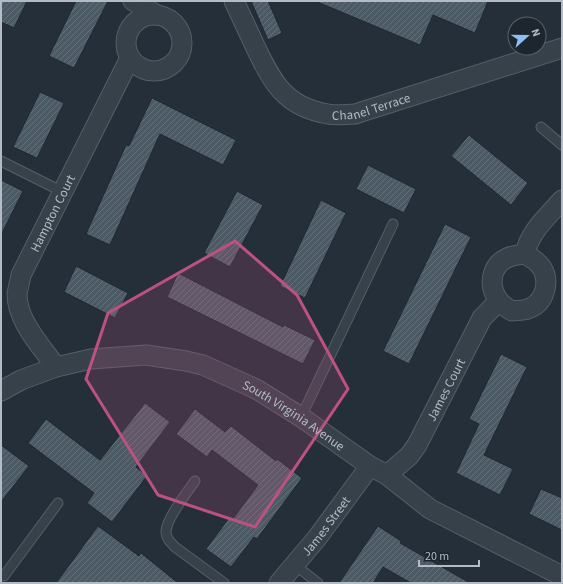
<svg xmlns="http://www.w3.org/2000/svg" width="563" height="584" font-family="'Source Sans 3',sans-serif">
<style>
.building{fill:url(#building-hatch);stroke:#1f2831}
.lines{fill:none;stroke-linecap:round;stroke-linejoin:round}
.service-casing{stroke:#565f68;stroke-width:11}
.minor-casing{stroke:#565f68;stroke-width:21}
.service{stroke:#37414a;stroke-width:9}
.minor{stroke:#37414a;stroke-width:19}
.marked{fill:#bd5180;fill-opacity:0.2;stroke:#bd5180;stroke-width:3;stroke-linejoin:round}
.labels{text-anchor:middle;stroke-width:4;stroke-linejoin:round;paint-order:stroke}
.street-label{font-size:13px;fill:#b3bcc6;stroke:#1d262f}
</style>
<defs>
<pattern id="building-hatch" width="6" height="6" patternUnits="userSpaceOnUse"><rect width="6" height="6" fill="#4c5a65"/><path d="M-1 1l2-2M0 6l6-6M5 7l2-2" fill="none" stroke="#63707a"/></pattern>
</defs>
<rect width="100%" height="100%" fill="#242f3a"/>
<!-- building -->
<path class="building" d="M1,1H27L14,28L1,22Z
M76,1H108L74,68L49,56Z
M251,1H268L282,33L268,40Z
M315,1H488L475,33L433,15L420,45Z
M40,92L64,103L37,158L13,147Z
M152,98L236,140L223,165L160,134L110,245L86,234L126,145L129,146Z
M469,135L528,183L511,205L451,156Z
M368,165L416,189L404,213L356,189Z
M1,180L23,191L1,235Z
M237,191L263,205L230,267L204,253Z
M321,200L346,213L305,298L280,286Z
M445,224L471,237L409,364L383,351Z
M76,266L128,293L115,318L64,292Z
M178,273L283,327L284,325L315,340L303,364L167,297Z
M501,354L527,367L484,455L513,469L500,495L456,473L479,424L469,419Z
M145,403L170,422L136,467L147,476L112,522L87,503L94,493L28,443L46,419L100,460Z
M195,409L225,432L231,426L276,461L277,459L302,478L257,539L254,537L231,567L206,549L229,518L232,520L258,485L212,450L207,457L176,434Z
M1,445L29,466L1,502Z
M541,489L562,498V530L529,514Z
M98,526L139,556L141,553L178,583H56Z
M378,526L401,541L400,543L470,583H411L383,567L373,583H339Z"/>
<g class="lines">
<defs>
<path id="service" d="M541,127L562,145
M1,161L63,192
M301,417L393,224
M195,481C187,492 167,518 166,531C166,538 170,542 175,547L224,583
M295,565L318,583
M4,576L58,503"/>
<g id="minor">
<path d="M133,1L157,15"/>
<path id="s1" d="M234,1C241,16 248,31 255,46C272,82 285,107 328,114C336,116 346,114 355,114L562,48"/>
<circle cx="154" cy="43" r="28"/>
<path d="M525,254C532,258 538,262 542,268C550,281 545,302 530,308C525,311 517,310 512,311C507,308 502,305 499,301C488,287 490,266 507,258C513,255 519,255 525,254Z"/>
<path d="M525,254C529,232 548,216 562,200"/>
<path id="s2" d="M56,367C41,346 17,321 17,294C18,288 20,281 21,275L130,58"/>
<path id="s3" d="M1,391L21,380L56,367L91,359L146,355L186,361L203,365L256,389L301,417L370,466L387,475L430,509L562,576"/>
<path id="s4" d="M387,475L409,456L417,445L482,318L499,301"/>
<path id="s5" d="M279,583L317,538L370,466"/>
</g>
</defs>
<!-- service casing -->
<use href="#service" class="service-casing"/>
<!-- minor casing -->
<use href="#minor" class="minor-casing"/>
<!-- service -->
<use href="#service" class="service"/>
<!-- minor -->
<use href="#minor" class="minor"/>
</g>
<!-- marked area -->
<path class="marked" d="M235,241L297,295L348,389L255,527L158,495L86,379L108,313Z"/>
<g class="labels">
<!-- street labels -->
<g class="street-label">
<text dy="5" stroke="none"><textPath href="#s1" startOffset="199">Chanel Terrace</textPath></text>
<text dy="5" stroke="none"><textPath href="#s2" startOffset="173">Hampton Court</textPath></text>
<text dy="5" stroke="none"><textPath href="#s4" startOffset="105">James Court</textPath></text>
<text dy="5" stroke="none"><textPath href="#s3" startOffset="313">South Virginia Avenue</textPath></text>
<text dy="5" stroke="none"><textPath href="#s5" startOffset="74">James Street</textPath></text>
</g>
</g>
<!-- border -->
<rect width="563" height="584" fill="none" stroke="#b3bcc6" stroke-width="4"/>
<!-- north arrow -->
<g transform="translate(527 36) rotate(69)"><circle r="19" fill="#1d262f" stroke="#59626b"/>
<path d="M0-3L7 15L0 10L-7 15Z" fill="#8dbef1"/>
<text y="-6" font-size="11" font-weight="bold" text-anchor="middle" fill="#b3bcc6">N</text>
</g>
<!-- scale -->
<path d="M419 560v6h60v-6" fill="none" stroke="#b3bcc6" stroke-width="2"/>
<text x="425" y="560" font-size="12" fill="#b3bcc6" stroke="#1d262f" stroke-width="3" paint-order="stroke">20 m</text>
</svg>
